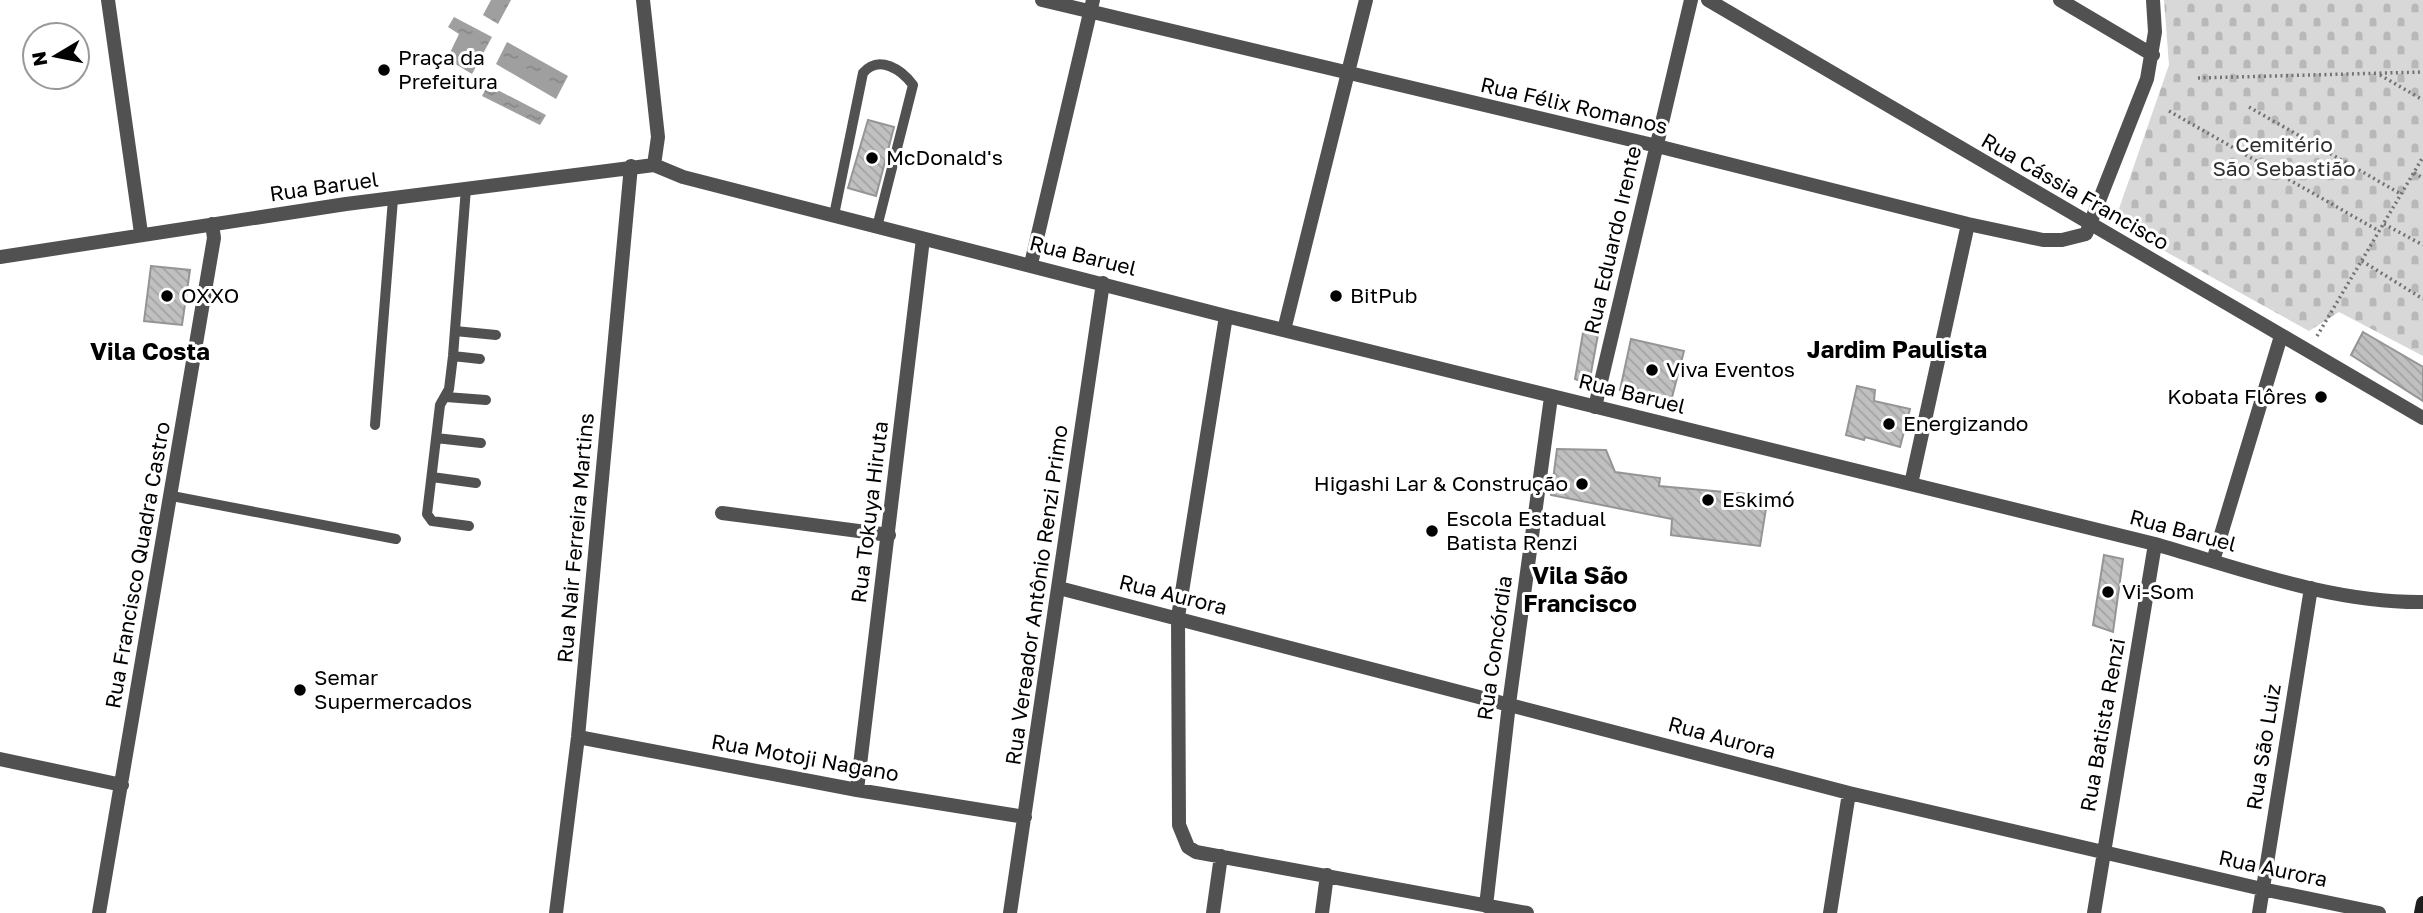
<svg xmlns="http://www.w3.org/2000/svg" width="2423" height="913" font-family="'Golos Text',sans-serif">
<style>
.cemetery{fill:url(#cemetery-stones)}
.water{fill:url(#water-ripples)}
.building{fill:url(#building-back-hatch);stroke:#959595;stroke-width:2}
.lines{fill:none;stroke-linecap:round;stroke-linejoin:round}
.path{stroke:#737373;stroke-width:3.5;stroke-dasharray:2 3.5;stroke-linecap:butt}
.lane{stroke:#515151;stroke-width:10}
.street{stroke:#515151;stroke-width:14}
.secondary{stroke:#1e1e1e;stroke-width:14}
.poi-dot{fill:#000;stroke:#fff;stroke-width:2.5}
.labels{text-anchor:middle;stroke-width:6;stroke-linejoin:round;paint-order:stroke}
.poi-label{font-size:21px;fill:#000;stroke:#fff;text-anchor:start}
.street-label{font-size:21px;fill:#000;stroke:#fff}
.park-label{font-size:21px;fill:#2f2f2f;stroke:#fff}
.quarter-label{font-size:24px;font-weight:bold;fill:#000;stroke:#fff}
</style>
<defs>
<pattern id="cemetery-stones" width="16" height="16" patternUnits="userSpaceOnUse" patternTransform="scale(1.75)"><rect width="16" height="16" fill="#d8d8d8"/><path d="M2 7V4a2 2 0 0 1 4 0v3zM10 15v-3a2 2 0 0 1 4 0v3z" fill="#b8b8b8"/></pattern>
<pattern id="water-ripples" width="26" height="14" patternUnits="userSpaceOnUse" patternTransform="scale(1.75)"><rect width="26" height="14" fill="#9f9f9f"/><path d="M2 4q2-2 4 0t4 0M15 11q2-2 4 0t4 0" fill="none" stroke="#878787"/></pattern>
<pattern id="building-back-hatch" width="6" height="6" patternUnits="userSpaceOnUse" patternTransform="scale(1.75)"><rect width="6" height="6" fill="#c0c0c0"/><path d="M-1 5l2 2M0 0l6 6M5-1l2 2" fill="none" stroke="#a3a3a3"/></pattern>
</defs>
<rect width="100%" height="100%" fill="#fff"/>
<!-- cemetery -->
<path class="cemetery" d="M2164,0H2423V356L2339,312L2309,331L2114,223L2169,65Z"/>
<!-- water -->
<path class="water" d="M491,0H511L498,24L483,15Z
M454,17L492,37L472,74L447,59L459,34L448,27Z
M507,42L568,76L556,99L496,64Z
M488,85L546,115L540,125L482,96Z"/>
<!-- building -->
<path class="building" d="M868,120L894,127L876,196L848,188Z
M151,266L190,270L182,325L144,321Z
M1584,327L1599,329L1589,384L1575,379Z
M2363,332L2423,367V401L2351,355Z
M1631,339L1684,351L1670,405L1620,390Z
M1857,386L1875,390L1874,401L1910,409L1900,447L1865,437L1864,440L1846,435Z
M1557,449L1606,450L1615,472L1660,478L1659,486L1768,496L1760,546L1671,535L1672,519L1551,495Z
M2104,555L2123,559L2113,632L2093,625Z"/>
<g class="lines">
<!-- path -->
<path class="path" d="M2380,75L2423,100
M2198,78L2423,72
M2249,107L2401,194
M2169,111L2379,231
M2414,173L2423,178
M2384,224L2423,245
M2362,261L2423,299
M2317,336L2423,157"/>
<!-- lane -->
<path class="lane" d="M466,188L453,356L449,389L440,405L427,514L432,521L469,526
M834,215L863,73C879,54 902,70 913,85L877,227
M455,331L496,335
M453,356L480,359
M446,397L486,400
M375,425L393,199
M436,438L481,443
M432,477L476,483
M172,496L396,539"/>
<!-- street -->
<path class="street" d="M108,0L141,233
M643,0L658,137L654,165
M1042,0L1657,146L1968,224L2043,240H2062L2086,234L2147,79L2155,32L2153,0
M1708,0L2423,418
M2060,0L2153,55
M0,257L346,204L654,165L683,177L1226,316L2155,544C2242,569 2332,603 2423,602
M1031,264L1093,0
M1226,316L1178,617L1179,825L1188,847L1196,852L1527,913
M1284,330L1366,0
M1595,407L1691,0
M1911,484L1968,224
M722,513L889,535
M2213,561L2281,336
M1059,588L1849,793L2262,889L2379,913
M578,737L857,790L1025,817
M0,759L122,785
M857,790L923,239
M1486,906L1509,704L1551,397
M99,913L214,238L212,224
M556,913L578,737L631,166
M1010,913L1103,283
M1213,913L1221,856
M1322,913L1327,875
M1830,913L1849,793
M2094,913L2155,544
M2259,913L2311,588"/>
<!-- secondary -->
<path class="secondary" d="M2421,913L2423,903"/>
</g>
<!-- markers -->
<g class="poi-dot">
<circle cx="384" cy="70" r="7"/>
<circle cx="872" cy="158" r="7"/>
<circle cx="167" cy="296" r="7"/>
<circle cx="1336" cy="296" r="7"/>
<circle cx="1652" cy="370" r="7"/>
<circle cx="2321" cy="397" r="7"/>
<circle cx="1889" cy="424" r="7"/>
<circle cx="1582" cy="484" r="7"/>
<circle cx="1708" cy="500" r="7"/>
<circle cx="1432" cy="531" r="7"/>
<circle cx="2108" cy="592" r="7"/>
<circle cx="300" cy="690" r="7"/>
</g>
<g class="labels">
<!-- poi labels -->
<g class="poi-label">
<text x="398" y="65">Praça da<tspan x="398" dy="24">Prefeitura</tspan></text>
<text x="886" y="165">McDonald's</text>
<text x="181" y="303">OXXO</text>
<text x="1350" y="303">BitPub</text>
<text x="1666" y="377">Viva Eventos</text>
<text x="2307" y="404" text-anchor="end">Kobata Flôres</text>
<text x="1903" y="431">Energizando</text>
<text x="1568" y="491" text-anchor="end">Higashi Lar &amp; Construção</text>
<text x="1722" y="507">Eskimó</text>
<text x="1446" y="526">Escola Estadual<tspan x="1446" dy="24">Batista Renzi</tspan></text>
<text x="2122" y="599">Vi-Som</text>
<text x="314" y="685">Semar<tspan x="314" dy="24">Supermercados</tspan></text>
</g>
<!-- street labels -->
<g class="street-label">
<text transform="translate(1574 106) rotate(13)" y="7">Rua Félix Romanos</text>
<text transform="translate(324 187) rotate(-8)" y="7">Rua Baruel</text>
<text transform="translate(2075 192) rotate(30)" y="7">Rua Cássia Francisco</text>
<text transform="translate(1613 240) rotate(-77)" y="7">Rua Eduardo Irente</text>
<text transform="translate(1083 256) rotate(14)" y="7">Rua Baruel</text>
<text transform="translate(1632 394) rotate(14)" y="7">Rua Baruel</text>
<text transform="translate(870 512) rotate(-83)" y="7">Rua Tokuya Hiruta</text>
<text transform="translate(2183 531) rotate(15)" y="7">Rua Baruel</text>
<text transform="translate(576 538) rotate(-85)" y="7">Rua Nair Ferreira Martins</text>
<text transform="translate(138 565) rotate(-80)" y="7">Rua Francisco Quadra Castro</text>
<text transform="translate(1037 595) rotate(-82)" y="7">Rua Vereador Antônio Renzi Primo</text>
<text transform="translate(1173 595) rotate(14)" y="7">Rua Aurora</text>
<text transform="translate(1495 648) rotate(-82)" y="7">Rua Concórdia</text>
<text transform="translate(2103 725) rotate(-80)" y="7">Rua Batista Renzi</text>
<text transform="translate(1722 738) rotate(15)" y="7">Rua Aurora</text>
<text transform="translate(2264 747) rotate(-81)" y="7">Rua São Luiz</text>
<text transform="translate(805 758) rotate(10)" y="7">Rua Motoji Nagano</text>
<text transform="translate(2273 869) rotate(12)" y="7">Rua Aurora</text>
</g>
<!-- park labels -->
<g class="park-label">
<text x="2284" y="152">Cemitério<tspan x="2284" dy="24">São Sebastião</tspan></text>
</g>
<!-- quarter labels -->
<g class="quarter-label">
<text x="1897" y="358">Jardim Paulista</text>
<text x="150" y="360">Vila Costa</text>
<text x="1580" y="584">Vila São<tspan x="1580" dy="28">Francisco</tspan></text>
</g>
</g>
<!-- north arrow -->
<g transform="translate(56 56) rotate(260)"><circle r="33" fill="#ffffff" stroke="#999999" stroke-width="2"/>
<path d="M0-5L12 26L0 18L-12 26Z" fill="#000000"/>
<text y="-10" font-size="19" font-weight="bold" text-anchor="middle" fill="#000000">N</text>
</g>
</svg>
